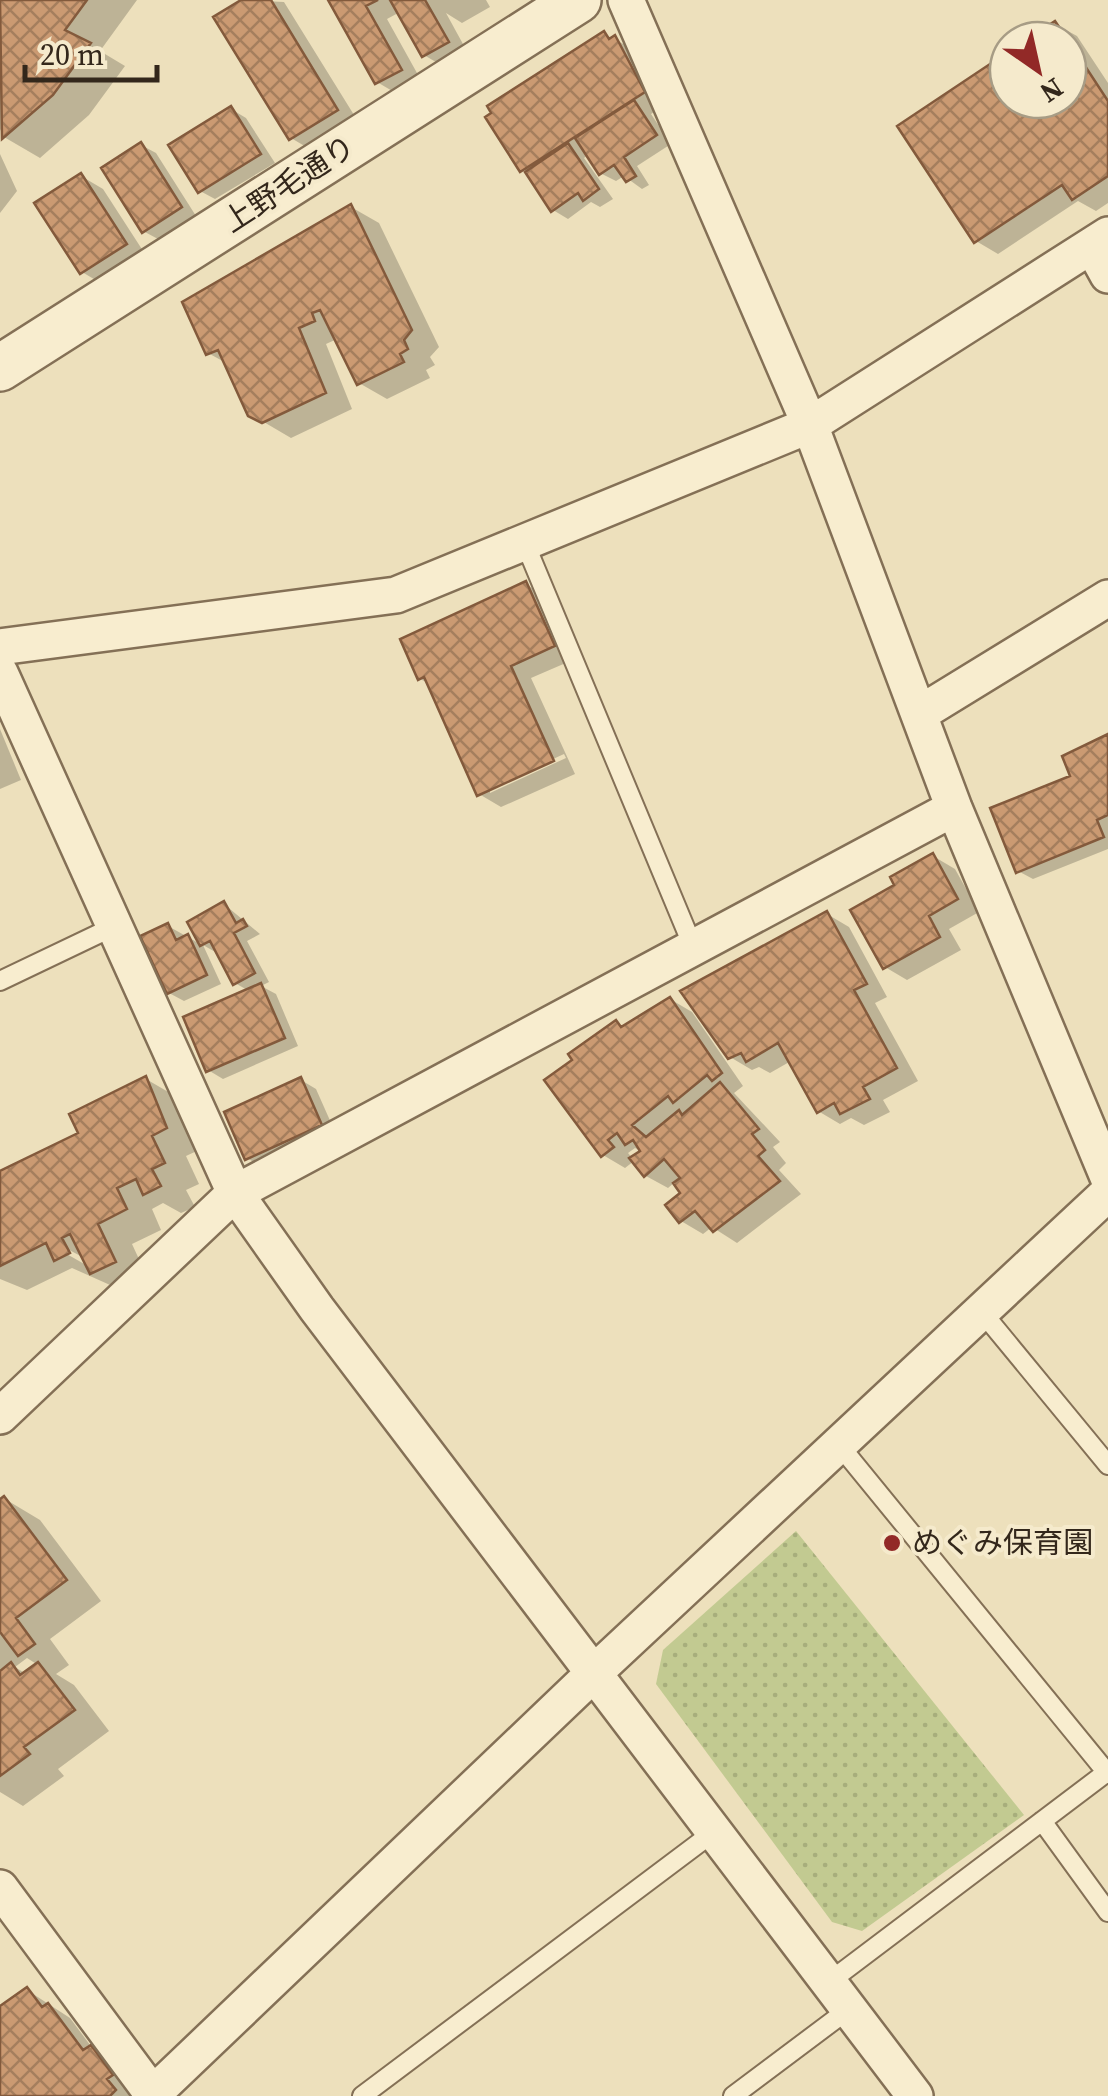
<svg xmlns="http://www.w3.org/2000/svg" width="1108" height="2096" font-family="'Source Serif 4','Noto Sans JP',serif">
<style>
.grass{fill:url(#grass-dots)}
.shadow{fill:#0003;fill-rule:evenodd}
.building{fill:url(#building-cross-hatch);stroke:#835a3c;stroke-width:2.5}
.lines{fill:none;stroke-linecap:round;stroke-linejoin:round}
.service-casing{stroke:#847056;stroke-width:22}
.minor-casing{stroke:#847056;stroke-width:40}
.tertiary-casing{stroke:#847056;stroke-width:50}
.service{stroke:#f8edcf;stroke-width:18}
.minor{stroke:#f8edcf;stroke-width:35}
.tertiary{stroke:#f8edcf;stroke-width:45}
.poi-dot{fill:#922927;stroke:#f5eacc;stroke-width:4}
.labels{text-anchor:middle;stroke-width:8;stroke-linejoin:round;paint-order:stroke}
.street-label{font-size:30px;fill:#33271b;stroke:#f5eacc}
.poi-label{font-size:30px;fill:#33271b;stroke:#f5eacc;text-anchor:start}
</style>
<defs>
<pattern id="grass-dots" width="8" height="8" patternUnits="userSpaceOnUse" patternTransform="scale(2.5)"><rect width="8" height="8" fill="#c2ca91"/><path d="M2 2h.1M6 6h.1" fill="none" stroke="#a7ae7c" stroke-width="1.8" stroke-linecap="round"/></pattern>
<pattern id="building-cross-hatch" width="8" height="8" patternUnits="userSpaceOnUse" patternTransform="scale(2.5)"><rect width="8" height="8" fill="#cb9a72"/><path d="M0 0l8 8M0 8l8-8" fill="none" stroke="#a57e5d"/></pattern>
</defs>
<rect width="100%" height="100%" fill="#ede0bc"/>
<!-- grass -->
<path class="grass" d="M796,1531L1024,1815L862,1931L832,1922L656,1684L663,1650Z"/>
<!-- shadow -->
<path class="shadow" d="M0,0H137L100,51L125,66L89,115L40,158L4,137L0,129Z
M246,0L284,2L359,123L313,151L291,138Z
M334,0H486L490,7L462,23L446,13L469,55L446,68L424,55L400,12L387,19L422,82L399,95L377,82Z
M1055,24L1077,36L1108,83V203L1096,211L1078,201L998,254L976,241L1008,55V100H1068V40H1031Z
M604,34L637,51L665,105L651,114L671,144L637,166L649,185L642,189L624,176L616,181L598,172L589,154L584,158L613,199L600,207L591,202L568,219L553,210L488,118Z
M231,109L246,118L275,163L215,199L200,191Z
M141,145L156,153L196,216L158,239L143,231Z
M0,154L17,191L0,213Z
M81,176L103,189L147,257L104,285L82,272Z
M351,207L379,223L439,347L430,357L435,365L426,370L430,378L387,399L359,383L337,339L326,344L352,409L291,438L250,414L228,364L208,353Z
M525,584L548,597L575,659L531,678L575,774L501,807L479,794L430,684L420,679ZM564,754L566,758L490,793V788Z
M0,729L21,780L0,789Z
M1108,739V849L1033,879L1018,871L1073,778Z
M933,856L955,869L979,912L949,929L961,950L907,980L885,967L897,886Z
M224,904L260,934L247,941L269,982L261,986L276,994L298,1046L223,1079L208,1070L249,991L235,983L217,953L203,945L221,984L184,1001L169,993L168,926L202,945L190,923Z
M827,914L849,927L887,997L875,1003L918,1081L883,1100L890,1112L864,1125L851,1118L840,1124L818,1111L791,1061L770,1073L759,1067L752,1070L730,1057Z
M670,999L692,1012L743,1086L734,1093L780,1142L773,1147L786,1163L779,1170L801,1194L737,1243L712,1227L703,1234L681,1221L684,1194L675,1182L668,1188L646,1176L634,1161L625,1168L603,1155L548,1081L616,1023L625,1028ZM635,1148L643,1152L633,1159L628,1153Z
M146,1079L182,1100L201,1149L186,1156L199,1184L186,1190L195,1207L181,1213L163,1203L152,1209L161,1230L132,1244L150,1283L128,1293L72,1268L27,1290L0,1279V1174L82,1134ZM60,1245L86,1259V1265L58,1249Z
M301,1080L316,1089L336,1134L262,1167L247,1158Z
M5,1499L40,1520L101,1601L50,1639L69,1665L56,1674L74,1685L109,1731L58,1769L64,1776L23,1806L0,1792V1502ZM27,1658L38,1665L26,1674L15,1667Z
M27,1990L70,2018L93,2049L113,2060L134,2088L128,2092L130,2096H0V2010Z"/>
<!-- building -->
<path class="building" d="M0,0H87L65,30L91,43L53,95L2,139Z
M241,0H271L338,110L289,140L213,17Z
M328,0H378L366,6L402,70L375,84Z
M390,0H425L449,42L422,57Z
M1055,21L1068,40H1026Z
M604,31L609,39L615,35L645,92L520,172L485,117L491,113L487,106Z
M1068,40L1108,101V176L1072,200L1062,185L974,243L897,126L1008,52V100H1068Z
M634,100L657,135L624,157L636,176L626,182L614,165L599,175L575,138Z
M231,106L261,154L198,193L168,145Z
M141,142L182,207L142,233L101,168Z
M568,143L599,189L583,201L578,193L551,212L525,172Z
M81,173L127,244L80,274L34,203Z
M351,204L412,330L404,340L408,349L400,354L404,362L357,385L320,310L312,313L315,321L299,328L326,393L262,423L248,416L218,350L206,355L182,302Z
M526,581L555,646L511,666L554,761L477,796L424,677L418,680L400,639Z
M1108,734V815L1097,820L1104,837L1016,873L990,808L1070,776L1062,756Z
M933,853L958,899L929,916L940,937L883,969L850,910L894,885L890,877Z
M224,901L236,923L243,919L247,926L234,933L255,973L233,985L210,941L200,946L187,922Z
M827,911L867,984L854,990L897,1068L863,1087L870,1099L840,1114L834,1103L817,1113L778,1043L746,1062L741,1053L728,1059L680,991Z
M168,923L176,940L188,934L207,975L167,994L140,936Z
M261,983L285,1038L206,1072L183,1017Z
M670,997L722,1073L712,1081L707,1075L673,1103L668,1096L632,1125L646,1137L679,1110L682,1115L720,1082L759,1129L752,1134L765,1150L758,1156L780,1181L713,1232L695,1211L679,1223L665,1205L680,1193L673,1183L680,1178L664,1159L644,1177L629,1158L640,1151L633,1140L625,1145L617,1133L608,1140L614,1147L601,1157L544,1080L572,1060L568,1054L616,1020L621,1027Z
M146,1076L167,1128L152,1136L165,1163L152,1169L161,1186L143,1195L136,1179L117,1188L127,1209L98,1224L116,1262L90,1274L70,1234L62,1238L70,1253L54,1261L46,1243L0,1266V1171L78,1133L69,1114Z
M301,1077L322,1125L245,1160L224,1112Z
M4,1496L67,1580L16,1618L35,1644L18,1656L0,1632V1499Z
M11,1662L20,1675L38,1662L75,1710L24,1747L30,1754L0,1776V1671Z
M27,1987L42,2007L48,2003L83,2050L91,2045L113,2075L107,2079L116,2090L110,2096H0V2006Z"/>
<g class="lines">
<defs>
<path id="service" d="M524,541L694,949
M0,981L115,926
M982,1312L1108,1465
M840,1446L1108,1774
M1042,1821L1108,1912
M829,1982L1107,1772
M362,2096L715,1831
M733,2096L849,2009"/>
<path id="minor" d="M626,0L810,425L954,808L1108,1177
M1092,246L1108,275
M0,647L396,595L810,425L1108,235
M0,673L235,1193L317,1309L915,2096
M919,714L1108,598
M0,1416L235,1193L954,808
M0,1888L154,2096
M151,2096L595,1672L1108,1193"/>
<path id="tertiary" d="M0,368L578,0"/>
</defs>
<!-- service casing -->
<use href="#service" class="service-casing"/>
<!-- minor casing -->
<use href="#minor" class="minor-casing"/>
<!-- tertiary casing -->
<use href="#tertiary" class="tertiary-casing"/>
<!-- service -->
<use href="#service" class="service"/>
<!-- minor -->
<use href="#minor" class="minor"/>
<!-- tertiary -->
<use href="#tertiary" class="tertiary"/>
</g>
<!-- markers -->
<circle class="poi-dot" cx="892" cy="1543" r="10"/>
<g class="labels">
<!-- street labels -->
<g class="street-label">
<text transform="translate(289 184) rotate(-33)" y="10">上野毛通り</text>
</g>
<!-- poi labels -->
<g class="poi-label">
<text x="912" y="1553">めぐみ保育園</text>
</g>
</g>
<!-- north arrow -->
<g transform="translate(1038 70) rotate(146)"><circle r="48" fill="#f5eacc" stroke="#a79c85" stroke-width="2.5"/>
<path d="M0-8L18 38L0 25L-18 38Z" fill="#922927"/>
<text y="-15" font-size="28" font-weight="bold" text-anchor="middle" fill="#33271b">N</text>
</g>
<!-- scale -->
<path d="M25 65v15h132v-15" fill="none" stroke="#33271b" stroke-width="5"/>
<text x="40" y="65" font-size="30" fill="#33271b" stroke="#f5eacc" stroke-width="8" paint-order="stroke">20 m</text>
</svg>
